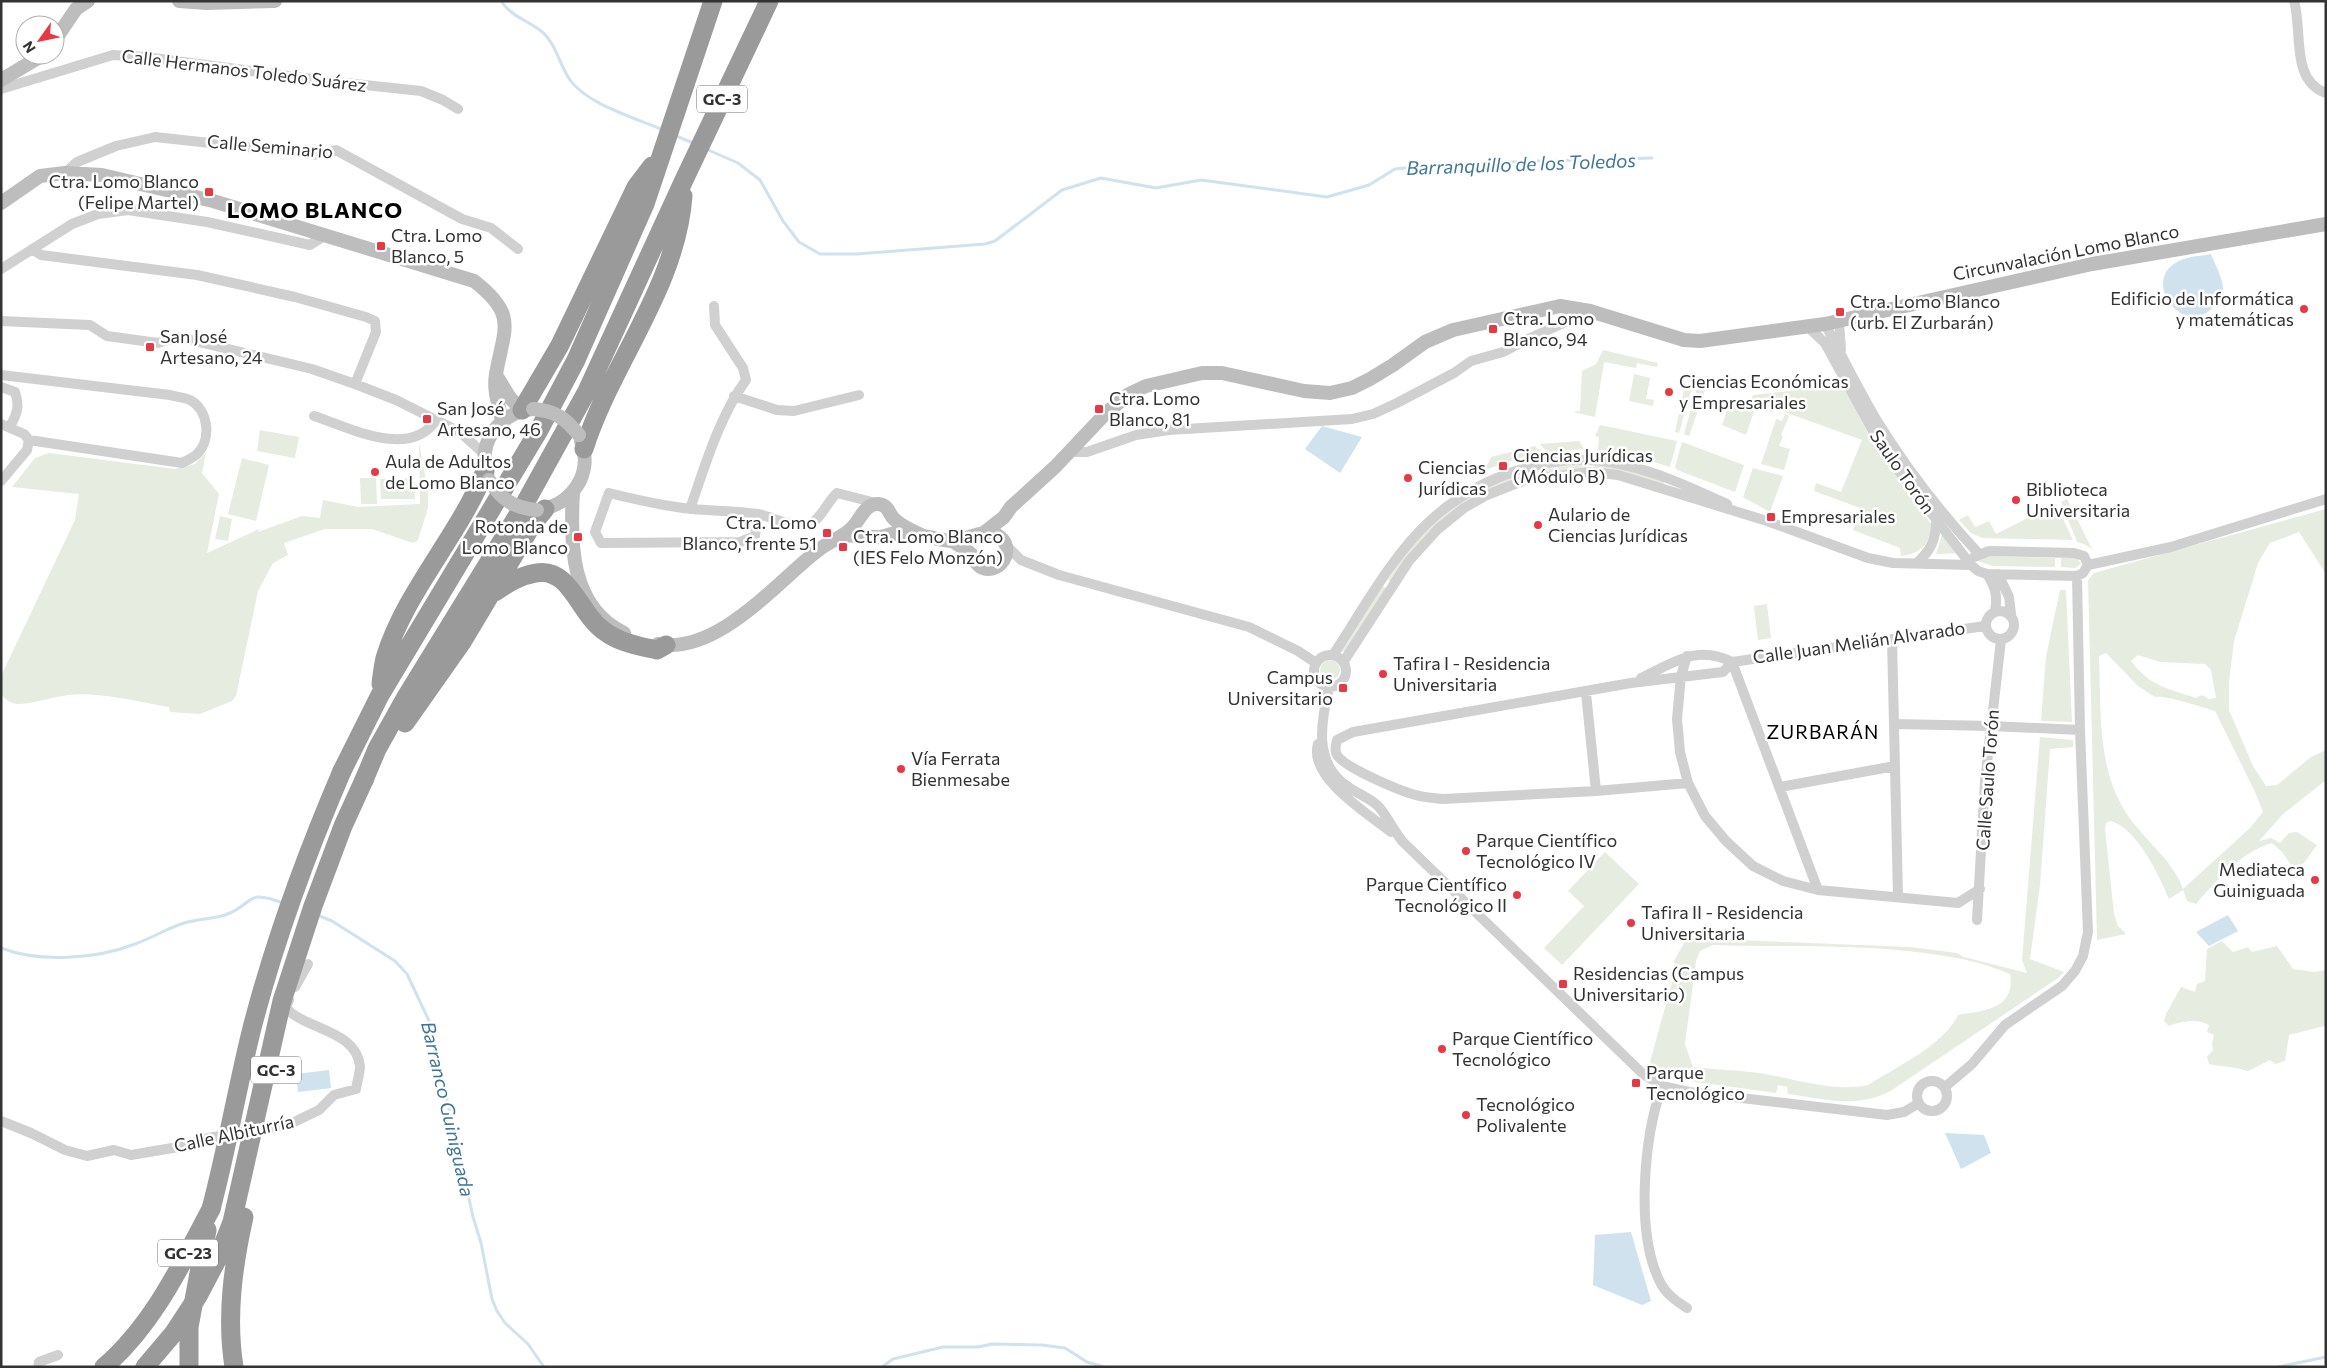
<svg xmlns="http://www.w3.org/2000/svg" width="2327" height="1368" font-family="Commissioner,sans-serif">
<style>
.green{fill:#e6ecdf;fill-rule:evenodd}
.water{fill:#cfe2ee}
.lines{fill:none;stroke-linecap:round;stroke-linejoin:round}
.stream{stroke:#cfe2ee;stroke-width:3}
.street{stroke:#d0d0d0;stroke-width:10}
.secondary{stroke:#bdbdbd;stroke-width:14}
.highway{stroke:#9a9a9a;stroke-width:19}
.secondary-bridge{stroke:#bdbdbd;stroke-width:14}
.highway-bridge{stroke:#9a9a9a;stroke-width:19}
.poi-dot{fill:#e63946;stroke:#fff;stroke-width:2}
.labels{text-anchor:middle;stroke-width:5;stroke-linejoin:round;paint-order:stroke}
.shield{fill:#fff;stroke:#707070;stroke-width:1}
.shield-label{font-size:16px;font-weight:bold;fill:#333}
.street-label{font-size:18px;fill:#333;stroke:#fff}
.poi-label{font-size:18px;fill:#333;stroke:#fff;text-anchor:start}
.water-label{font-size:19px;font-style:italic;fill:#3f7597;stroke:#fff}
.neighbourhood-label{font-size:19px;letter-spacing:1px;fill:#000;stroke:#fff}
.district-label{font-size:22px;font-weight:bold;letter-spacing:1px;fill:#000;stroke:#fff}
</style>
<rect width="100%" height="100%" fill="#fff"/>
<!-- green -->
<path class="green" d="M1603,350L1658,363L1657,367L1637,363L1636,368L1604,362L1595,417L1573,412L1580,411L1582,371L1596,364Z
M1634,374L1650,378L1646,399L1654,400L1653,406L1629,401Z
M1685,385L1692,387L1679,433L1675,432Z
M1843,385L1875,447L1931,524C1931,543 1921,554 1901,556L1900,548L1853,530L1860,508L1814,491L1816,483L1841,492L1862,440L1751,400L1753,395Z
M1697,388L1705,390L1689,436L1684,434Z
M1731,399L1755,408L1746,435L1722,425Z
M1785,414L1789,416L1781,435L1783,436L1779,446L1790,449L1784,470L1761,464L1776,419L1782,421Z
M1600,425L1677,441L1670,467L1628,454L1598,450L1599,437L1595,436Z
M260,430L299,437L295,458L257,451Z
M1579,441L1584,449L1547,452L1540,444Z
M1682,442L1744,465L1735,492L1677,470L1675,467Z
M419,443L428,491V508L418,540L413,543L372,529H325L284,543L288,555L273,563L258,591L236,696L232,701L200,714L170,712L169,707C140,702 96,691 68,695C53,697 32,704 18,704C11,704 6,700 2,695L1,676L75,520L79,494L12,487L35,458L49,453L175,469L195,464L206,453L202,473L219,494L207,553L259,529L258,532L302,516L320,518L323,500L358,507L420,504Z
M1535,446L1541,453L1525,456L1485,470L1491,457Z
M242,458L269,465L256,521L228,514Z
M1587,465V470L1487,492L1485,487C1524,473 1545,466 1587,465Z
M1595,465L1621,468L1665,481L1662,486L1594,470Z
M1753,468L1783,476L1770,512L1743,497Z
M360,478H376L377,504H361Z
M414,478L415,499H381L380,479Z
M1479,490L1481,495L1463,506L1392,583L1388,580C1412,540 1440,516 1479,490Z
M2067,499L2092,549L2084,544L2077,542L2061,502Z
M2056,504L2073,540L1982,538L1971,533L1959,520L1968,515L1975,527L1989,521L1996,534Z
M2326,509V574L2299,532L2270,543L2258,563L2234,641L2229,682V710L2253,766L2266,786L2277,785L2311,757L2326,750V780L2283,814L2259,841L2271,838L2280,843L2289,833L2297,832L2317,845L2304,863L2294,869L2282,852L2272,843C2242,851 2216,881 2196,904L2187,901L2183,890L2169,899C2159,875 2136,827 2110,821L2106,823L2105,829L2114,914L2118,926L2126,934L2097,940L2088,580L2094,573ZM2106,653L2138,686L2155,697C2166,695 2201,707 2215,711L2255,792L2263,812L2250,828L2183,889C2172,857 2138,836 2122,806C2097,762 2101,705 2099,656ZM2138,655L2160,662L2205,664L2211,670L2216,698L2209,699L2202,695L2196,698C2169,689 2148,685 2131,661Z
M220,516L232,519L228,541L215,539Z
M1942,535L1958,553L1936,554Z
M1989,556L2055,558V567L1993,566L1978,561Z
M2061,558H2077L2081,564L2075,568L2061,567Z
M1383,586L1387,589L1345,651L1341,652L1340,649Z
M2060,590H2066L2072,722L2041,721L2046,657Z
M1767,604L1771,638L1758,640L1754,606Z
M1320 670a10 10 0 1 1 20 0a10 10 0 1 1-20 0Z
M2040,737L2073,740V747L2050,749L2040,885L2030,959L2064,972L2058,978L1892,1090C1860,1109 1823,1099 1788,1094L1787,1087L1778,1085L1776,1093L1675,1079L1660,1071L1650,1062L1676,968L1674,961L1687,938L1910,947L1957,953L1964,957L2027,973L2022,960ZM1713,945C1799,948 1890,942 1975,962C1987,965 1999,970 2010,974C2016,1009 1984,1011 1958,1015C1945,1044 1895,1068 1868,1085C1833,1092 1800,1080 1765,1074C1742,1070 1717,1070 1693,1067L1685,1044L1696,961L1700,951Z
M1605,852L1639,884L1562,965L1544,948L1584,906L1568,891Z
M2222,941L2233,952L2248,947L2252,952L2277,946L2293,969L2314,972L2326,970V1027L2324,1026L2289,1035L2285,1061L2275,1064L2270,1060L2248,1071C2233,1066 2222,1067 2209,1064L2207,1057L2213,1050L2212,1044L2214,1035L2207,1032L2209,1025C2198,1018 2180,1021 2169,1026L2164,1021L2166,1014L2181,987L2195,992L2197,984L2205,981L2207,949Z"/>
<!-- water -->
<path class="water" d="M2211,254C2215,264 2222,277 2223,287C2223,295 2218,301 2213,307C2184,341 2137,278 2181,260C2190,256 2202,256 2211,254Z
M1322,426L1362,437L1340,473L1305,449Z
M2228,915L2238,931L2209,946L2196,932Z
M329,1070L331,1088L298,1092L296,1074Z
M1945,1133L1984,1135L1991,1153L1961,1169Z
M1631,1232L1651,1301L1642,1305L1593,1285L1595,1235Z"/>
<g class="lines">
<!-- stream -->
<path class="stream" d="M501,1C512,17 527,20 541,31C556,43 559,64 570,80C588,105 636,118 663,130
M674,135L693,143
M706,149L738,163L760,180L783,221L799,242L820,254H857L985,244L995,241L1062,190L1101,178L1156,188L1201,180L1327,197L1369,185L1395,169L1440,164L1652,158
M317,915L332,921L395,961L407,974L430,1023L473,1217L481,1243L492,1299L497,1311L505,1323L528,1344L544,1367
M1,948C40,963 97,959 135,944C152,938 168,928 184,923C198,919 212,919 225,915C256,904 244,888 283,903
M882,1367L893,1359L943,1347H978L992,1344L1042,1345L1065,1348L1087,1362L1104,1367
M2278,1367L2326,1357"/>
<!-- street -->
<path class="street" d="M2294,1C2303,31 2290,80 2326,93
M1,89L113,55L146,57L327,81L421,91L443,100L458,109
M65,173L77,162L116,146L155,137L320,155L336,150L462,219L491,228L518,249
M32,249L41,255L197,275L295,297L366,317L375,321L376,332L355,384
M1,269L72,224L98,214L128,210L207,222L310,245L326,235
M1,321L90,325L107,336L158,343L178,337L312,369L355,384L396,400L460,432L484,454
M1839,321L1841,350
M1825,324C1842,356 1858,389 1876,419C1906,468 1940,512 1979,554
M1806,325L1825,343L1885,453L1971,565L1978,571L1987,574L2077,576L2083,573L2088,565
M1,375L170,395C176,397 184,397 190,400C209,410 212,441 196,455C192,458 186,461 182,463L29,440
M1,387L15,392C20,405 17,415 10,426
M734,396L777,410L794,411L859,395
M314,416C348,427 410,460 436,420
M1,424L24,434L29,440
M462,432L493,431
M1069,452H1087L1136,435L1169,430L1352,419L1373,414L1397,403L1454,373L1471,361L1503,352L1528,339L1590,311
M1,481L27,450L29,440
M690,509C705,466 719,417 746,380L743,368L715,325L714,306
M758,514L755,536L740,542L601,543L595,532L609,493C637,500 664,506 692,509C714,511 736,511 758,514C773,517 795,529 810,524C820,520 828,501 837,493L876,503
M1006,545L1021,560L1059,575L1249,627L1298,651L1316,663
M1974,557L1989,551L2074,553L2084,556L2088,565
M1917,563C1931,550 1936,540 1936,520
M2088,565L2171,547L2326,499
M1987,574C1995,587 1998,595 1995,611
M1998,574L2009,597L2011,614
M1986 625a14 14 0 1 1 28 0a14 14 0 1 1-28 0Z
M1892,639L1898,896
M1314 671a16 16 0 1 1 32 0a16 16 0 1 1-32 0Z
M1333,655C1362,611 1392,555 1431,520C1480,475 1555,450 1620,464C1658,472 1692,488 1727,504
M1687,656L1681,676L1677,719L1680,752L1688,783L1705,816L1726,841L1753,866L1783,881L1818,890L1958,903L1980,889
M1344,661L1409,561L1438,529L1464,508L1487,495L1525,480L1591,472L1618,475L1767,521L1868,558L1893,563L1971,565
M1641,678C1673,663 1697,644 1732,662L1818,890
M1329,688C1321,721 1313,763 1347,786C1357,794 1371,798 1379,807C1388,818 1394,831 1403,842L1643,1074L1662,1086L1689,1092L1887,1115L1904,1112L1919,1103
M1586,693L1596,791
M1895,724L1991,726L2080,730
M1318,744C1308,777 1368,814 1391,832
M1688,783L1596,791L1443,799C1436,798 1428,798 1420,796C1404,793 1345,768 1337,755C1334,750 1336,745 1337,740L1353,732L1631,683L1723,672L1732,662L1985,626
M1780,787L1895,766
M1977,920L1985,781L2001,640
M295,987L308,964
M1917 1096a15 15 0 1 1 30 0a15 15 0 1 1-30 0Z
M1662,1086C1644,1137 1635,1232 1660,1282C1666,1294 1676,1301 1687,1308
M1945,1087L1972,1064L2005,1025L2062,986L2075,971L2083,956L2088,932L2080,730L2077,576
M1,1121L31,1133L65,1150L87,1156L114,1150L131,1155L184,1146L208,1138L290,1124L319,1110L334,1095L356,1089C357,1082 360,1073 360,1066C356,1030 306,1030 286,1008L289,1000
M38,1367L39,1362L58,1355"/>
<!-- secondary -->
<path class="secondary" d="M179,1L207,3L275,1
M55,40L76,9L88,1
M1,80L43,55
M1,203L40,176L65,173L102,175L213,201L474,281C518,315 504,328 496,374C493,391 499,405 502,421
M496,375L510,398L522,410
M488,478C476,444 497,414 532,409
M573,493C570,543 570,607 624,633
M537,510C571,506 594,474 581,441
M985,532L1004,517L1011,507L1055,467L1106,413L1129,394L1146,386L1202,373H1222L1304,391L1330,393L1352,388L1370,379L1393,365L1425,342L1453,330L1560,306L1590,311L1684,340L1700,341L1825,324L2092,264L2326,224
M842,536C855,534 865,537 877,537C882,538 886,535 892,534C901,533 913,535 922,536C932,537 943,541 953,541C968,540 987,526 1000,537C1015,549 1001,574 983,568C975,565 975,559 971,554C966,549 958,545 952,541
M658,644C717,655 776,583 817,551C828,542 842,538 852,528C860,520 865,503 878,504C889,505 888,513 894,519C902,527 913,531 923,536"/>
<!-- highway -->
<path class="highway" d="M522,410L560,345L636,187L652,166
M584,449C611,363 676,289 683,196
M495,592C508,583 519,576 536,573C568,567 578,608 598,626C615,642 635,645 657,650L666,645
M381,684C382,676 383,666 385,658C406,590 459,536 485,471
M405,723L462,642L532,525L545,509
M342,771L380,695L539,430L576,360L645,204L713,1
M364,780L377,749L406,697L524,505L587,391L684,180L769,1
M104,1367C153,1325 181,1265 211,1209
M189,1367V1327L207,1230"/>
<!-- secondary-bridge -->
<path class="secondary-bridge" d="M533,409C556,411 565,418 579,435
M489,480C501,499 513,508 537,510"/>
<!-- highway-bridge -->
<path class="highway-bridge" d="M211,1209C227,1149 237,1088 252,1028C275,939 306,855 342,771
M145,1367L173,1334L198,1296L217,1260L232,1222L282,1001L313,906L343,826L364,780
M234,1367C226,1317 233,1266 244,1217"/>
</g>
<!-- markers -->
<g class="poi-dot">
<rect x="204" y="187" width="10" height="10" rx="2.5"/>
<rect x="376" y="241" width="10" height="10" rx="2.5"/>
<circle cx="2304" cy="309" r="5"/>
<rect x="1835" y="307" width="10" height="10" rx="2.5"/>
<rect x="1488" y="324" width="10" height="10" rx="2.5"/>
<rect x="145" y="342" width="10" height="10" rx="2.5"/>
<circle cx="1669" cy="392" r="5"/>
<rect x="1094" y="404" width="10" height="10" rx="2.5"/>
<rect x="422" y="414" width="10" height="10" rx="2.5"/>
<rect x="1498" y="461" width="10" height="10" rx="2.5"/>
<circle cx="375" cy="472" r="5"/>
<circle cx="1408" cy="478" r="5"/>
<circle cx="2016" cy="500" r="5"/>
<rect x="1766" y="512" width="10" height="10" rx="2.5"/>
<circle cx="1538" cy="525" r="5"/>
<rect x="822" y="528" width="10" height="10" rx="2.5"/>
<rect x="573" y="532" width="10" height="10" rx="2.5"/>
<rect x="838" y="542" width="10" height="10" rx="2.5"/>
<circle cx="1383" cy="674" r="5"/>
<rect x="1338" y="683" width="10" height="10" rx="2.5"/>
<circle cx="901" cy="769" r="5"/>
<circle cx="1466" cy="851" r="5"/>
<circle cx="2315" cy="880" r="5"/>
<circle cx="1517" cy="895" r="5"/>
<circle cx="1631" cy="923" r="5"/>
<rect x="1558" y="979" width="10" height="10" rx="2.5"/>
<circle cx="1442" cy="1049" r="5"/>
<rect x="1631" y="1078" width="10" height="10" rx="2.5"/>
<circle cx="1466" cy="1115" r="5"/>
</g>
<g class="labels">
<!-- shield labels -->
<g class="shield">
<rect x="697" y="85.5" width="50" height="27" rx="4"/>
<rect x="251" y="1056.5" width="50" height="27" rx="4"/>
<rect x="158" y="1239.5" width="60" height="27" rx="4"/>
</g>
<g class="shield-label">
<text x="722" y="105">GC-3</text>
<text x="276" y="1076">GC-3</text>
<text x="188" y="1259">GC-23</text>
</g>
<!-- street labels -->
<g class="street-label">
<text transform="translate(244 71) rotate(7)" y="6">Calle Hermanos Toledo Suárez</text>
<text transform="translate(270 147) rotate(5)" y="6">Calle Seminario</text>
<text transform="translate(2066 253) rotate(-11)" y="6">Circunvalación Lomo Blanco</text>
<text transform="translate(1902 472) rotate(55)" y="6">Saulo Torón</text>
<text transform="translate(1859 643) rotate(-8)" y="6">Calle Juan Melián Alvarado</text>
<text transform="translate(1988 780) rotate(-86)" y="6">Calle Saulo Torón</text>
<text transform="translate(234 1134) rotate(-12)" y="6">Calle Albiturría</text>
</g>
<!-- poi labels -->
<g class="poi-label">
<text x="199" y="188" text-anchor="end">Ctra. Lomo Blanco<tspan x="199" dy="21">(Felipe Martel)</tspan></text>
<text x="391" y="242">Ctra. Lomo<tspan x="391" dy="21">Blanco, 5</tspan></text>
<text x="2294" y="305" text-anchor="end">Edificio de Informática<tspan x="2294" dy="21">y matemáticas</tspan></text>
<text x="1850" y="308">Ctra. Lomo Blanco<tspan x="1850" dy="21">(urb. El Zurbarán)</tspan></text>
<text x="1503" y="325">Ctra. Lomo<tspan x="1503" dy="21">Blanco, 94</tspan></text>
<text x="160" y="343">San José<tspan x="160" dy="21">Artesano, 24</tspan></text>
<text x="1679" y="388">Ciencias Económicas<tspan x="1679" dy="21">y Empresariales</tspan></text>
<text x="1109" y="405">Ctra. Lomo<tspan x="1109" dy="21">Blanco, 81</tspan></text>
<text x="437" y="415">San José<tspan x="437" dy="21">Artesano, 46</tspan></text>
<text x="1513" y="462">Ciencias Jurídicas<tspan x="1513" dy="21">(Módulo B)</tspan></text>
<text x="385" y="468">Aula de Adultos<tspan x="385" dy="21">de Lomo Blanco</tspan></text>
<text x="1418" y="474">Ciencias<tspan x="1418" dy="21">Jurídicas</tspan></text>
<text x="2026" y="496">Biblioteca<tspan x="2026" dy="21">Universitaria</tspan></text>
<text x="1548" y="521">Aulario de<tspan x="1548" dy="21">Ciencias Jurídicas</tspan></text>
<text x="1781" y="523">Empresariales</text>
<text x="817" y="529" text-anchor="end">Ctra. Lomo<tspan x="817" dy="21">Blanco, frente 51</tspan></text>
<text x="568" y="533" text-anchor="end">Rotonda de<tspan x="568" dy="21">Lomo Blanco</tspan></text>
<text x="853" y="543">Ctra. Lomo Blanco<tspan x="853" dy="21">(IES Felo Monzón)</tspan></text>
<text x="1393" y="670">Tafira I - Residencia<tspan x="1393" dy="21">Universitaria</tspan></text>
<text x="1333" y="684" text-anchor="end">Campus<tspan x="1333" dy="21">Universitario</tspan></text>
<text x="911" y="765">Vía Ferrata<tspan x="911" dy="21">Bienmesabe</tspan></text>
<text x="1476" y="847">Parque Científico<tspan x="1476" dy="21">Tecnológico IV</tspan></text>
<text x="2305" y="876" text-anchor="end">Mediateca<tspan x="2305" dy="21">Guiniguada</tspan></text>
<text x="1507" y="891" text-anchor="end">Parque Científico<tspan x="1507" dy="21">Tecnológico II</tspan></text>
<text x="1641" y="919">Tafira II - Residencia<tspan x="1641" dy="21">Universitaria</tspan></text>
<text x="1573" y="980">Residencias (Campus<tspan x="1573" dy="21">Universitario)</tspan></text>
<text x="1452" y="1045">Parque Científico<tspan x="1452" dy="21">Tecnológico</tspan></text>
<text x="1646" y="1079">Parque<tspan x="1646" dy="21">Tecnológico</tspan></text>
<text x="1476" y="1111">Tecnológico<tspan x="1476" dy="21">Polivalente</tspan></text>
</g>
<!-- water labels -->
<g class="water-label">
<text transform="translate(1521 164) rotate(-2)" y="7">Barranquillo de los Toledos</text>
<text transform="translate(448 1109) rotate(77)" y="7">Barranco Guiniguada</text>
</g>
<!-- neighbourhood labels -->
<g class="neighbourhood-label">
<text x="1823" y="739">ZURBARÁN</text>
</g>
<!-- district labels -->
<g class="district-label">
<text x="315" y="218">LOMO BLANCO</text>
</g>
</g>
<!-- border -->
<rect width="2327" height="1368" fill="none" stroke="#333333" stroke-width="5"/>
<!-- north arrow -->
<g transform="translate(40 40) rotate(237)"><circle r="24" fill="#ffffff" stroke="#adadad"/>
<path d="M0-4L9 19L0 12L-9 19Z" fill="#e63946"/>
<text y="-8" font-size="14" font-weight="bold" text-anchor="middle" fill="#333333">N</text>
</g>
</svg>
